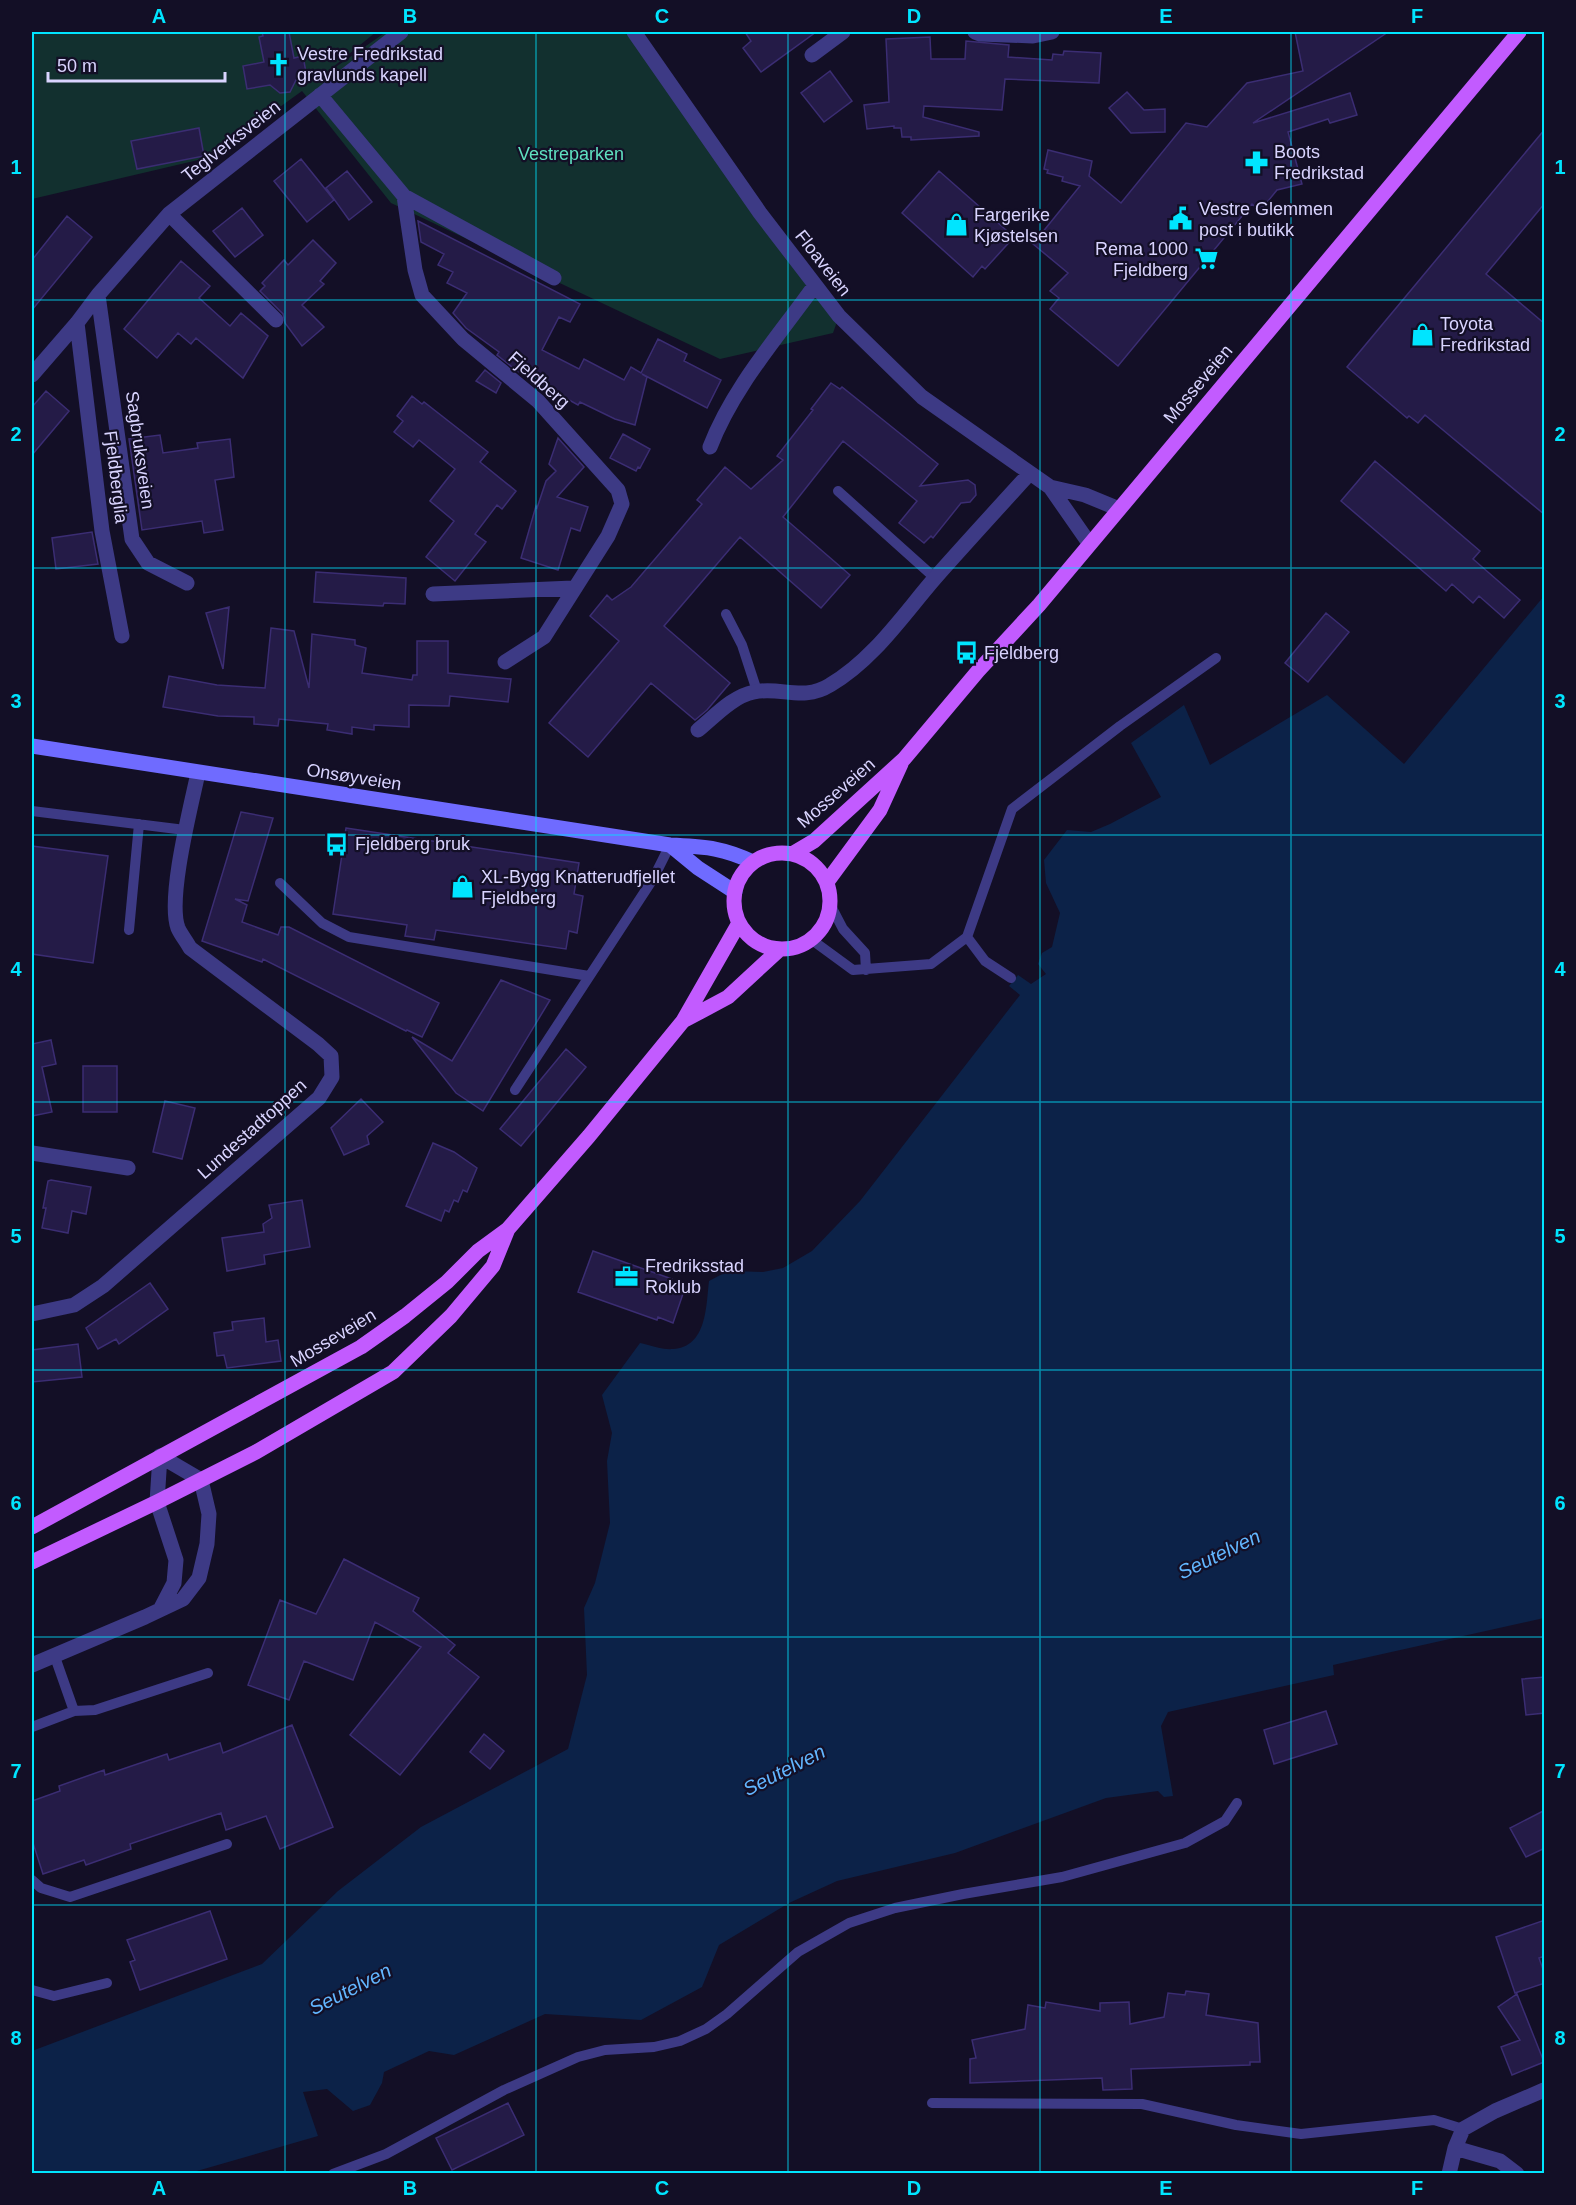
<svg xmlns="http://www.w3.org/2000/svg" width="1576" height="2205" font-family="Helvetica,sans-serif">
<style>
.green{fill:#12302f}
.water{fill:#0c2248}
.building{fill:#241b47;stroke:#3b2d73;stroke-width:1.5}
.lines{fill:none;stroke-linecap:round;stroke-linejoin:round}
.lane{stroke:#3d3a85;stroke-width:10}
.street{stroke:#3d3a85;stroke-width:15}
.secondary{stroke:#6f6bff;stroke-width:15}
.primary{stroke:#c25bff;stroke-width:15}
.grid{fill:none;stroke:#00e5ff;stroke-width:1.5;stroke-opacity:0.55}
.labels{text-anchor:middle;stroke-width:4.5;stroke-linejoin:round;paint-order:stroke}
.poi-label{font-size:18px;fill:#d9d4ff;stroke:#130f26;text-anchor:start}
.street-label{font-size:18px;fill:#d9d4ff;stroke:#130f26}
.park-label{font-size:18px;fill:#5fe0c0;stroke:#130f26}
.water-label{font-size:20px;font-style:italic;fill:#62b6ff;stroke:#130f26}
.neatline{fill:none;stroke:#00e5ff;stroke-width:2}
.grid-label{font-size:20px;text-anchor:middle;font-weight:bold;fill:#00e5ff}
</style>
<rect width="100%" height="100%" fill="#130f26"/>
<!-- green -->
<path class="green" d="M32,32H376L317,80L386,32H634L839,316L833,333L720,359L391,203L302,91L211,157L32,199Z"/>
<!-- water -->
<path class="water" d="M1544,596V1618L1333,1665L1334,1675L1168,1712L1161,1726L1173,1796L1164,1797L1158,1791L1106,1798L955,1853L837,1881L789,1903L719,1945L702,1987L641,2020L545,2014L454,2055L429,2051L384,2072L382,2083L370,2105L353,2111L327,2089L303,2092L318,2136L190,2173H32V2051L262,1964L338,1891L421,1827L568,1749L587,1675L584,1608L595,1583L610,1523L607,1461L612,1433L602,1395L640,1343C650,1345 662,1350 673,1349C707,1347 706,1306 709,1281L728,1271L763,1272L783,1268L812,1251L860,1201L1020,995L1009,986L1018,975L1031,984L1046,974L1038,964L1042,953L1052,947L1060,913L1046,883L1044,860L1067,830L1091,832L1110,824L1161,797L1131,743L1184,705L1210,765L1327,695L1404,764Z"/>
<!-- building -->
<path class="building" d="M262,32H289L294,58L303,56L307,78L296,80L290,92L280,93L270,85L247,89L243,66L264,62L259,37L263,36Z
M745,32H816L761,72L743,48L751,41Z
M1295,32H1388L1253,123L1350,93L1357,115L1330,123L1328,119L1288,132L1302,184L1277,190L1260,211L1252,204L1118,366L1050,309L1059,298L1050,291L1068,273L1033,244L1080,186L1062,181L1063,177L1047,173L1048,170L1044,169L1048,150L1092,161L1089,176L1121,203L1186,123L1207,127L1247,83L1303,71Z
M930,37L931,59H965L966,41L1009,45L1008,57L1052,60L1053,54L1063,55L1064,51L1101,53L1099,83L1005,79L1002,110L924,106L923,117L979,132V136L911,140V137H902L901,128H894V126L867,129L864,105L889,102L886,39Z
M830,71L852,101L824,122L801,93Z
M1127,92L1144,110L1165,109V132L1131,133L1109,108Z
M199,128L204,156L137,169L131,141Z
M1545,129V203L1486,274L1545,324V515L1425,415L1418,423L1409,416L1407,418L1347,367Z
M301,159L334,200L307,222L274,181Z
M347,171L372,202L349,220L326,188Z
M939,171L1014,237L985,269L982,266L973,277L902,213Z
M242,208L263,235L235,257L213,231Z
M67,216L92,237L32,310V260Z
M418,221L580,304L570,322L559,317L542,350L579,369L584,359L624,380L631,367L641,373L658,339L687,354L684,361L721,380L707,408L642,374L647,377L635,425L615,419L580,402L578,405L517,371L497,355L499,352L466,328L453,313L467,293L447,283L453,272L438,265L444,254L421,242Z
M313,240L336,263L320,281L324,284L302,305L324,327L302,346L285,323L283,314L260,291L265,286L262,283L284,260L288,265Z
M181,261L210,286L199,298L230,326L241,313L268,336L243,378L196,338L191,344L178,333L157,358L124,329Z
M485,370L501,383L496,393L476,381Z
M831,383L840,389L842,387L938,464L920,486L968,480L975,485L976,495L970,502L961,503L933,538L931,536L924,543L899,523L917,501L843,441L783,517L850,575L821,608L740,537L664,626L730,683L707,710L695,720L651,683L588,757L549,723L619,641L590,616L607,595L612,600L631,587L702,504L697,500L725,467L751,489L783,460L777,456L813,410L811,409Z
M46,391L69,411L32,455V407Z
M412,396L422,404L424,402L488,452L480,462L516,491L502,509L497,505L475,534L486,542L455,581L426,557L454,521L430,501L455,469L419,440L413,447L394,432L403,421L397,416Z
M623,434L650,449L640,468L638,467L636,471L610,458Z
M160,435L163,453L198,448L197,443L230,439L234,477L215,480L223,530L204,533L202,521L142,530L129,439Z
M558,438L584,467L557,497L588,507L580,531L571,528L558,570L521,558L536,506L537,508L546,481L556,471L549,464Z
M1375,461L1480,551L1473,559L1520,600L1504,618L1479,596L1473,603L1452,584L1446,591L1341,501Z
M92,532L98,564L56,569L52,538Z
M316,572L406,578L405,604L384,603L383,606L314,602Z
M229,607L223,669L206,613Z
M1326,613L1349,632L1308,682L1285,663Z
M271,628L294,631L309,688L312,634L355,640V645L366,648L362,673L412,680L413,675H417V641H448V673L511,679L508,702L450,696L449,706L409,705V727L374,725V730L352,727V734L327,730L328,724L279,719L278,726L254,724V717L218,716L163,707L169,676L217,685L265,688Z
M241,812L273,818L248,901L235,899L247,905L242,922L278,935L281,927H289L439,1003L422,1037L407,1030L406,1031L263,959L262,962L202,941Z
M346,828L579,863L574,894L583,896L577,933L569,931L566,949L436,930L434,940L405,936L407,925L333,914Z
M32,846L108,856L93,963L32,954Z
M501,980L550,1000L483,1111L456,1093L412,1037L452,1061Z
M51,1040L56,1064L42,1067L52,1112L32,1116V1044Z
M566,1049L586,1067L521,1146L500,1129Z
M83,1066H117V1112H83Z
M361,1099L383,1122L367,1136L369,1144L344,1155L331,1128Z
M165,1101L195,1108L182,1159L153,1152Z
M433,1143L454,1152L477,1168L467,1192L463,1190L458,1202L454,1200L449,1212L445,1210L441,1221L406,1206Z
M51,1180L91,1187L86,1214L72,1211L68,1233L42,1228L46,1208H43L48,1181Z
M302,1200L310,1247L264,1255L265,1264L227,1271L222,1238L264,1232L263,1224L272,1218L269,1205Z
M593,1251L672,1279L671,1282L685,1288L673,1323L658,1317L657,1320L578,1292Z
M150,1283L168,1309L119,1344L116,1339L98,1349L86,1328Z
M264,1318L266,1342L278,1340L281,1361L227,1368L224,1355L217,1356L214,1333L233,1330L232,1322Z
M78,1344L82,1377L32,1382V1350Z
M344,1559L419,1598L413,1611L455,1645L448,1653L479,1677L400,1775L350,1735L421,1647L375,1622L353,1680L304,1661L289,1700L248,1685L280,1600L316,1614Z
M1545,1677V1713L1526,1715L1522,1679Z
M1326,1711L1337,1744L1274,1764L1264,1730Z
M292,1725L333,1827L280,1849L266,1816L226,1830L221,1813L130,1844L131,1849L86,1865L84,1860L43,1874L32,1840V1801L60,1791L59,1786L104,1770L105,1775L167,1754L169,1760L220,1743L223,1753Z
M484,1734L504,1751L490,1769L470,1752Z
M1545,1810V1848L1526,1857L1510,1828Z
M210,1911L227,1959L140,1990L130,1962L135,1960L127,1940Z
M1545,1920V1956L1539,1958L1545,1975V1983L1515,1993L1496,1937Z
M1186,1991L1209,1994L1206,2015L1258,2023L1260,2062H1250V2065L1131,2069L1132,2089L1103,2090L1102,2078L970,2083V2059L976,2058L972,2040L1025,2029L1028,2005L1045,2008L1046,2002L1100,2011V2003L1129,2002L1130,2024L1164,2017L1168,1993L1185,1995Z
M1517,1994L1544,2062L1512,2075L1501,2047L1520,2040L1498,2007Z
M508,2103L524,2135L452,2170L436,2138Z"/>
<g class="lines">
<!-- lane -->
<path class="lane" d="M838,491L935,578
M726,614L742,645L757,691
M32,811L185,830
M280,883L322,923L349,937L589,976
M831,906L843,929L865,953L866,970
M129,930L139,824
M967,937L985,961L1011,978
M812,940L853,970L931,964L967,937L1012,809L1120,726L1216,658
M515,1090L653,879L670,845
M55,1657L74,1711L95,1710L208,1673
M32,1727L74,1711
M32,1880L41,1888L70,1897L227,1844
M32,1990L54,1996L107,1983
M932,2103L1142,2104L1236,2125L1301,2134L1434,2120L1463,2129
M333,2174L386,2154L504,2090L578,2057L605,2050L654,2047L680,2041L706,2029L727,2014L798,1952L849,1923L895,1908L963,1894L1062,1877L1185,1843L1225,1821L1237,1803"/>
<!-- street -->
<path class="street" d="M634,32L760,213L839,316L922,397L1050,487L1089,543
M975,32L980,34L1033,36L1052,32
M812,55L843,32
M320,95L404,196L415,270L422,295L463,339L538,401L618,490L622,504L608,536L544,637L505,662
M404,196L554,278
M169,214L276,320
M98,295L132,539L148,563L187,583
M77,323L102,531L122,636
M32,375L77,323L98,295L169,214L401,32
M710,447C733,387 778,337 815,285
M1050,487L1085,495L1119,509
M433,594L573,588
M698,730C715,716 733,696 754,692C780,686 803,702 830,685C873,660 903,615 935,578C966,543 998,508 1030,473
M32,1153L128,1168
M32,1314L74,1305L103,1286L319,1098L332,1077L331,1056L318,1044L190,948C187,942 181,935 178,928C167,899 191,806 198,773
M32,1665L145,1617L183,1599L199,1578L207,1544L209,1514L201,1480L160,1456L157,1502L176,1560L174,1583L161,1608
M1455,2148L1500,2161L1517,2174
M1449,2174L1455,2148L1463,2129L1495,2111L1544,2090"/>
<!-- secondary -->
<path class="secondary" d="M32,746L670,845C705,847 721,847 753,862
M670,845L698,868L735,892"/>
<!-- primary -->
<path class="primary" d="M734 901a48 48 0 1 1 96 0a48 48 0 1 1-96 0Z
M792,854L814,841L904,759L978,671L1039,605L1519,32
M827,882L880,810L901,764
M683,1021L728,997L779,950
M32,1527L361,1347L405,1316L447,1282L478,1251L508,1229L589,1136L683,1021L739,923
M32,1562L157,1502L256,1452L393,1372L451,1316L493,1266L508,1229"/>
</g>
<!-- grid -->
<path class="grid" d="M285,32V2174M536,32V2174M788,32V2174M1040,32V2174M1291,32V2174M32,300H1544M32,568H1544M32,835H1544M32,1102H1544M32,1370H1544M32,1637H1544M32,1905H1544"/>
<!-- icons -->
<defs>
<symbol id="church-bare" viewBox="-9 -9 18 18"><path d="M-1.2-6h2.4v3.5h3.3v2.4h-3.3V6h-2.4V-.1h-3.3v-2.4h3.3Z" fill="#00e5ff" stroke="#130f26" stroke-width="2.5" paint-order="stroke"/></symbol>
<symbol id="pharmacy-bare" viewBox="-9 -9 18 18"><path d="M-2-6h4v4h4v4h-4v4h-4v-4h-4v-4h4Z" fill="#00e5ff" stroke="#130f26" stroke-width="2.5" paint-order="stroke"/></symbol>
<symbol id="civic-bare" viewBox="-9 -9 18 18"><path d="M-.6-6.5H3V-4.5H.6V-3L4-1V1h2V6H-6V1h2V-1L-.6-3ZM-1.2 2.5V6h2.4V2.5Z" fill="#00e5ff" stroke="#130f26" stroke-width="2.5" paint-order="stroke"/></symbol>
<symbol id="shop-bare" viewBox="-9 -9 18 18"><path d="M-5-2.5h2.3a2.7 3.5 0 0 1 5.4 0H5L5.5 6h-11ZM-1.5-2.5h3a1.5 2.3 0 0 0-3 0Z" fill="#00e5ff" stroke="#130f26" stroke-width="2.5" paint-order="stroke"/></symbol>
<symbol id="supermarket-bare" viewBox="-9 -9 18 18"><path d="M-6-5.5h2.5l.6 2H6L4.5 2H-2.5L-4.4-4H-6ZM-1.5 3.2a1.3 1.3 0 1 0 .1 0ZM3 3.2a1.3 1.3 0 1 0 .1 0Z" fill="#00e5ff" stroke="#130f26" stroke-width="2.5" paint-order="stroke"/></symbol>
<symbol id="bus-bare" viewBox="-9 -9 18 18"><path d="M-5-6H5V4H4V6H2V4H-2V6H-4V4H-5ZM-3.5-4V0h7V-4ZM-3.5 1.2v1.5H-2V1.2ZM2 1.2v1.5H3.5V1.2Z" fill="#00e5ff" stroke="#130f26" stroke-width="2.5" paint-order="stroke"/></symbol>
<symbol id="office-bare" viewBox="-9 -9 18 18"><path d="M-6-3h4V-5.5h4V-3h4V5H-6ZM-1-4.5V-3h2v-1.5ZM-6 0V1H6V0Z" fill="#00e5ff" stroke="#130f26" stroke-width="2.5" paint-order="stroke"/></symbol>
</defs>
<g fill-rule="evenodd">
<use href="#church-bare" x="262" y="48" width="33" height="33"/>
<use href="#pharmacy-bare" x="1240" y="146" width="33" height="33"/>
<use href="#civic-bare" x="1164" y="202" width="33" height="33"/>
<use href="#shop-bare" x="940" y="208" width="33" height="33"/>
<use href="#supermarket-bare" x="1190" y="242" width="33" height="33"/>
<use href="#shop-bare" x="1406" y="318" width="33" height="33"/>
<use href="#bus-bare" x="950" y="636" width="33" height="33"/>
<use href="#bus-bare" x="320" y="828" width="33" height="33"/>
<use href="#shop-bare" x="446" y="870" width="33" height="33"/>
<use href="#office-bare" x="610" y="1260" width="33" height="33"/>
</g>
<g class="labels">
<!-- poi labels -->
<g class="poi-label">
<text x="297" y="60">Vestre Fredrikstad<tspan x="297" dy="21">gravlunds kapell</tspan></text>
<text x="1274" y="158">Boots<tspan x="1274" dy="21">Fredrikstad</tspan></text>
<text x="1199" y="215">Vestre Glemmen<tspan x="1199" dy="21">post i butikk</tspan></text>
<text x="974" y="221">Fargerike<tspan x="974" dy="21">Kjøstelsen</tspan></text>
<text x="1188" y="255" text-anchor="end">Rema 1000<tspan x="1188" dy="21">Fjeldberg</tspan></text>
<text x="1440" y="330">Toyota<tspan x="1440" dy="21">Fredrikstad</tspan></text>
<text x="984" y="659">Fjeldberg</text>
<text x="355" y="850">Fjeldberg bruk</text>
<text x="481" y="883">XL-Bygg Knatterudfjellet<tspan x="481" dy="21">Fjeldberg</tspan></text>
<text x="645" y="1272">Fredriksstad<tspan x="645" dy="21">Roklub</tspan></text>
</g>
<!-- street labels -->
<g class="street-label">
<text transform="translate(231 141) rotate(-38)" y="6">Teglverksveien</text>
<text transform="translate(823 263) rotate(52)" y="6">Floaveien</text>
<text transform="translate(539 380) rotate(42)" y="6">Fjeldberg</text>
<text transform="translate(1198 384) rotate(-50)" y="6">Mosseveien</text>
<text transform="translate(140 450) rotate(82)" y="6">Sagbruksveien</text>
<text transform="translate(116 477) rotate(83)" y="6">Fjeldberglia</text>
<text transform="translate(354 777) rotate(9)" y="6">Onsøyveien</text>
<text transform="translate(836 793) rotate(-41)" y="6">Mosseveien</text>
<text transform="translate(252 1129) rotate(-42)" y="6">Lundestadtoppen</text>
<text transform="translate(333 1338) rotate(-31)" y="6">Mosseveien</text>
</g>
<!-- park labels -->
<g class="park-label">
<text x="571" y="160">Vestreparken</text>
</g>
<!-- water labels -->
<g class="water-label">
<text transform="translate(1219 1554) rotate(-26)" y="7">Seutelven</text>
<text transform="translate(784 1770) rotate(-27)" y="7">Seutelven</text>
<text transform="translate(350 1989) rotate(-27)" y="7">Seutelven</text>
</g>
</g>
<!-- border -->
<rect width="1576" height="2205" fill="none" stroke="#130f26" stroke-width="66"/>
<!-- scale -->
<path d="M48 72v9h177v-9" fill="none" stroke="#d9d4ff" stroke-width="3"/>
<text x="57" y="72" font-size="18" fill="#d9d4ff" stroke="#130f26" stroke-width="4.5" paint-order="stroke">50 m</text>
<rect x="33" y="33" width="1510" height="2139" class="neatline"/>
<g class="grid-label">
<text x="159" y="23">A</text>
<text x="410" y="23">B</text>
<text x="662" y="23">C</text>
<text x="914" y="23">D</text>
<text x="1166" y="23">E</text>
<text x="1417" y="23">F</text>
<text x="16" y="174">1</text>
<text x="1560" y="174">1</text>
<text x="16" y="441">2</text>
<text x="1560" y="441">2</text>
<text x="16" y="708">3</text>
<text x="1560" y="708">3</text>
<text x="16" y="976">4</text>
<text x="1560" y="976">4</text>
<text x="16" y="1243">5</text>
<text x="1560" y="1243">5</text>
<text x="16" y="1510">6</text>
<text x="1560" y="1510">6</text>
<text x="16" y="1778">7</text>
<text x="1560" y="1778">7</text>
<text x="16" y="2045">8</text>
<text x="1560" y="2045">8</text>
<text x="159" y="2195">A</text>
<text x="410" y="2195">B</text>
<text x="662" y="2195">C</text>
<text x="914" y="2195">D</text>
<text x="1166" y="2195">E</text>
<text x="1417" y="2195">F</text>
</g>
</svg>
